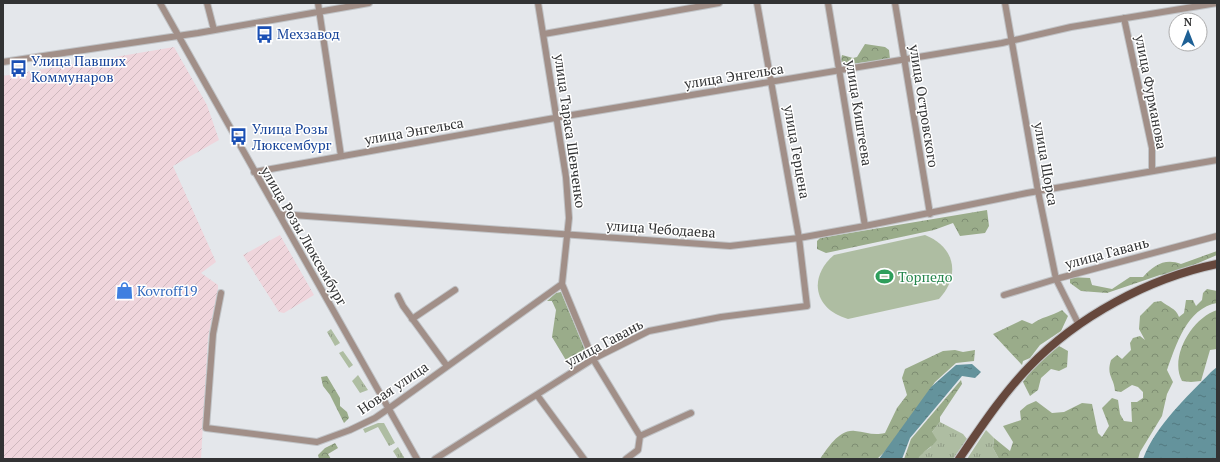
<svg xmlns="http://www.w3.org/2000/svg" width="1220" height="462" font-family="'PT Serif',serif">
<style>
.industrial{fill:url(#industrial-furrows)}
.grass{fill:url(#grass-tufts)}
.forest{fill:url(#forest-crowns)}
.garden{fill:#aebda2}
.water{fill:url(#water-ripples)}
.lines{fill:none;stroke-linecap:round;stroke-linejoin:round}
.minor-casing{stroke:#c0c3c6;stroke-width:8}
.major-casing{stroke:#c0c3c6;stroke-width:10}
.minor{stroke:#a18f88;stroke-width:6}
.major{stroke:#66483d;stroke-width:8}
.labels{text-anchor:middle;stroke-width:3;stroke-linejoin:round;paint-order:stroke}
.transit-label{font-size:14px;fill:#164399;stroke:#fff;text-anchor:start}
.street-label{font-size:14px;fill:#323334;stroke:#fff}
.leisure-label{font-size:14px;fill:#27864d;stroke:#fff;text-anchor:start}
.shop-label{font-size:14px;fill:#366cbe;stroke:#fff;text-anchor:start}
</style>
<defs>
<pattern id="industrial-furrows" width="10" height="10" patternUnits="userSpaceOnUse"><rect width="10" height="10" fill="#efd5dc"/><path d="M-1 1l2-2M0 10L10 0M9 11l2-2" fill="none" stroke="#cdb7bd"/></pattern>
<pattern id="grass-tufts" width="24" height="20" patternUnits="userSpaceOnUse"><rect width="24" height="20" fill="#aebda2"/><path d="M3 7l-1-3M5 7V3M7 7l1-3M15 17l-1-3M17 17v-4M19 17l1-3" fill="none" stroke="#8e9a85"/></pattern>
<pattern id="forest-crowns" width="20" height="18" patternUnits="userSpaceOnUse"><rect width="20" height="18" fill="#9aac8a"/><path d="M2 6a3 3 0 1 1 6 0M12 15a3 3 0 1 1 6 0" fill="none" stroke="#7e8d72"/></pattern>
<pattern id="water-ripples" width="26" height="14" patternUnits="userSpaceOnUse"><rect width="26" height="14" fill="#64939c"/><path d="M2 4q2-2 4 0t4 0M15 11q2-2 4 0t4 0" fill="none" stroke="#537980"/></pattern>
</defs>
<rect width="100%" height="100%" fill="#e4e7eb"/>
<!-- industrial -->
<path class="industrial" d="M174,47L207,105L219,140L173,166L216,262L201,273L218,285V289L208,337L201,459H3V76Z
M280,235L314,295L284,313L279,312L243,255Z"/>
<!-- grass -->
<path class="grass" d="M331,329L340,343L335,346L327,332Z
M343,351L353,365L349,368L339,353Z
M358,375L368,390L360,393L352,381Z
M940,422L963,434L967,439L953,459H918L922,453L931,447L932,432Z
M378,423H384L395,443L389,446L378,427L365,433L363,429Z
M986,430L994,438L993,448L999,459H967Z
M398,447L405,459H398L393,451Z"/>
<!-- forest -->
<path class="forest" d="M865,44L885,47L889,50L890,59L843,65L840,64L842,55L853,58L857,57Z
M987,210L989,226L985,233L960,236L953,223L934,230L826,253L817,249V241L820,238Z
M1217,251V255L1175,273L1160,275L1107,293L1081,291L1070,283V277L1090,278L1092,285L1112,289L1130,277H1143C1154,265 1165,258 1181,264Z
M1207,289L1217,291V303C1187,308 1176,345 1167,370L1173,382L1167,394L1162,416L1140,452L1138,459H999L993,448L994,438L1010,451L1013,442L1003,426L1021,420L1020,411L1027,405L1036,401L1052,413L1064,412L1082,403L1092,404L1098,433L1102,437L1109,426L1102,408L1112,398L1118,400L1120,414L1124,421L1132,422L1131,402H1137L1143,398V392L1138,387L1132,385L1121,392L1115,391C1114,377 1106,376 1111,360L1117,355L1122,359L1131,350L1130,343L1133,338L1140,336L1145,340L1139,329L1140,316L1154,302L1161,301C1168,307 1176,308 1179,317L1184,313L1186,300H1193L1196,306L1202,300L1203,293Z
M561,292L585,350L579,361L570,367L552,337L556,310L552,301H547L556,293Z
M1062,310L1068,316L1061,331L1040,345L1030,358L1023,361L1022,365L993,334L1022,320L1032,324C1041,317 1052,316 1062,310Z
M1217,310V349L1210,350L1201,381L1191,382L1182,381C1169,357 1192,318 1217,310Z
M1059,346L1068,351L1067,367L1059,371L1051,369L1041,378L1038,390L1030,396L1023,382L1033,368Z
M955,350L963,352L975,350L974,361L956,363L935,382L893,444L877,459H820C828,448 839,429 855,431C866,432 873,436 885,433L897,408L907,395L902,378L905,369L943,351Z
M327,376L340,398V406L347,412L349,418L344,423L330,395L323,386L321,377Z
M961,380L962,384L940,417V422L932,432L937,440C931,448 923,451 918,459H904L911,439Z
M335,443L338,448L328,454L331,459H319L318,455L325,448Z"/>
<!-- garden -->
<path class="garden" d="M925,235C955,247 961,275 939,299L848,319C815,310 807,278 834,255Z"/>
<!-- water -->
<path class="water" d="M972,364L981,372L975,378L962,376L910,438L902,459H879L931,387L956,365Z
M1217,367V459H1143C1156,425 1186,398 1211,372Z"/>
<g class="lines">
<defs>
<path id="minor" d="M160,3L417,459
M207,3L214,30
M318,3L341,156
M538,3L566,177L569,218L562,284L593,359L640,436
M828,3L865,226
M895,3L930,214
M1005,3L1038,191L1056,279L1079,325
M1124,18L1152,148V171
M544,34L719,3
M3,62L198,33L369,3
M254,172L566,116L1002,43L1071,27L1217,3
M279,214L730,246L799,238L865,226L1027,193L1217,160
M221,293L213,334L206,428L317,442L350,430L375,418L388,409L562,284
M1004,295L1056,279L1217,236
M398,296L403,306L447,366
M412,319L455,290
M537,395L584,459
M435,459L593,359L649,331L721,317L807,306L799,238L757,3
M626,459L638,450L640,436L691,413"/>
<path id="major" d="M959,459C981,427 1002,395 1029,367C1077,317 1149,278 1217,264"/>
</defs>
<!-- minor casing -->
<use href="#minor" class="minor-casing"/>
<!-- major casing -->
<use href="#major" class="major-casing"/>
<!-- minor -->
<use href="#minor" class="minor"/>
<!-- major -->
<use href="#major" class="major"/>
</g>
<!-- icons -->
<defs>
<symbol id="bus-bare" viewBox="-9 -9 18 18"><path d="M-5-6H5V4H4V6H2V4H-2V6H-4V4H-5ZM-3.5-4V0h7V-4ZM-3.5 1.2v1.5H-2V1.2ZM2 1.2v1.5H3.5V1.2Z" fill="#1a4fb4" stroke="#fff" stroke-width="2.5" paint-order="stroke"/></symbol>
<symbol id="stadium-bare" viewBox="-9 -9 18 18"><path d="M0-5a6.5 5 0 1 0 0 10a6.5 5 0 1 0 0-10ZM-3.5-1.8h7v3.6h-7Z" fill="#2e9e5b" stroke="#fff" stroke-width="2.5" paint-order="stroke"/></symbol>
<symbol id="shop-bare" viewBox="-9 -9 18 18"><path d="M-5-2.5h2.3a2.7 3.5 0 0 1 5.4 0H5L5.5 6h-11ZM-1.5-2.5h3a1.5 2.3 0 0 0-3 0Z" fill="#3f7fe0" stroke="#fff" stroke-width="2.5" paint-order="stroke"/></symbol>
</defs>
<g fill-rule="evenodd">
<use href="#bus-bare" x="252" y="22" width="25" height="25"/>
<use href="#bus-bare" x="6" y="56" width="25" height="25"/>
<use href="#bus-bare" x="226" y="124" width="25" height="25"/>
<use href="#stadium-bare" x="872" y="264" width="25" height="25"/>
<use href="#shop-bare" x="112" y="278" width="25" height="25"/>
</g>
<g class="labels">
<!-- transit labels -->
<g class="transit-label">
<text x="277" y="39">Мехзавод</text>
<text x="31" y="66">Улица Павших<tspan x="31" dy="16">Коммунаров</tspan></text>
<text x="252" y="134">Улица Розы<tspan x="252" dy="16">Люксембург</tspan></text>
</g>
<!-- street labels -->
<g class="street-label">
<text transform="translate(734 76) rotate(-9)" y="5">улица Энгельса</text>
<text transform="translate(1151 92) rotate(79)" y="5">улица Фурманова</text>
<text transform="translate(924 106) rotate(81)" y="5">улица Островского</text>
<text transform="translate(859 113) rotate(81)" y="5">улица Киштеева</text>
<text transform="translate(414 131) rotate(-10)" y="5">улица Энгельса</text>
<text transform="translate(570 131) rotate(82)" y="5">улица Тараса Шевченко</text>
<text transform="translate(797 152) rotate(80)" y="5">улица Герцена</text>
<text transform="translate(1046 164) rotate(80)" y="5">улица Щорса</text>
<text transform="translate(661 229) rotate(4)" y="5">улица Чебодаева</text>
<text transform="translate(304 236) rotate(60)" y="5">улица Розы Люксембург</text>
<text transform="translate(1107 253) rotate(-15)" y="5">улица Гавань</text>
<text transform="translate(604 343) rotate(-28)" y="5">улица Гавань</text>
<text transform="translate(393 388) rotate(-34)" y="5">Новая улица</text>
</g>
<!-- leisure labels -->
<g class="leisure-label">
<text x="898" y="282">Торпедо</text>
</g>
<!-- shop labels -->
<g class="shop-label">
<text x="137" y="296">Kovroff19</text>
</g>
</g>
<!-- border -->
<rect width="1220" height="462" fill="none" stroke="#323334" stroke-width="8"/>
<!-- north arrow -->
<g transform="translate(1188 32)"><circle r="19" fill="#ffffff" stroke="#adadae"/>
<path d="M0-3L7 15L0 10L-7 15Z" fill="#1e6095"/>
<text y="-6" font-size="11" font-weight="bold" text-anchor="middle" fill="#323334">N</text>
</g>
</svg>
